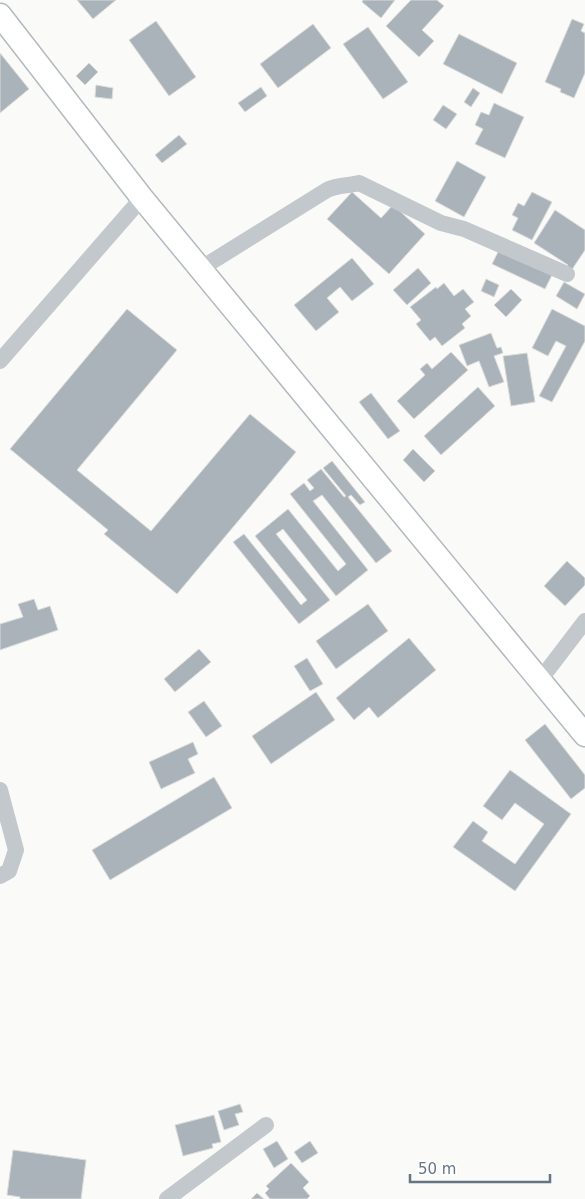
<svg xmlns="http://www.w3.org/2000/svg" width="585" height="1199" font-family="'DejaVu Sans',sans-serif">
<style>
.building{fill:#aab3b9;stroke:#dcdcda}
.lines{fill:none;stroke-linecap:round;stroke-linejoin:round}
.secondary-casing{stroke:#b3babf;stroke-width:25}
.street{stroke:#c3c8cc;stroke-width:16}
.secondary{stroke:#fff;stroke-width:22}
</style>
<rect width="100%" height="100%" fill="#fafaf8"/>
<!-- building -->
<path class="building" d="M77,0H116L93,19Z
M363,0H395L381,18L362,2Z
M411,0H437L444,6L422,30L434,41L419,57L386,26Z
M572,19L584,24L581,31L585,33V73L574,98L560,92L561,89L545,82Z
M156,21L196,77L169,96L129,40Z
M313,24L331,48L278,88L260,64Z
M368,27L408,82L383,99L343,44Z
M459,34L517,63L502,94L443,64Z
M0,53L29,89L0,113Z
M89,63L98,72L85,85L76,76Z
M96,85L113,88L112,99L95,97Z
M261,87L267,96L245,112L238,103Z
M473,88L480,93L471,107L464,102Z
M494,103L524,117L505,158L475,144L483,129L475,125L481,112L489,115Z
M443,105L457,114L446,129L433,120Z
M179,135L187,144L162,163L155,155Z
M457,161L486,177L464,217L435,201Z
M352,192L381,218L393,205L425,234L389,274L327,219Z
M532,192L552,202L532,240L512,230L518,218L512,215L518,203L524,206Z
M555,210L585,230V250L571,271L566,268L568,265L534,243Z
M499,250L552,275L545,289L492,264Z
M352,258L374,284L352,301L340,287L327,298L339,312L316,331L294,305Z
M418,268L431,283L407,305L393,290Z
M486,279L499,285L494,297L481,291Z
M564,282L585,294L577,309L556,296Z
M444,283L454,296L463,289L474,302L465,309L471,316L462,324L465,328L442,346L435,337L430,341L416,324L421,320L410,307L436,287L437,289Z
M511,289L522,300L506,317L494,305Z
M127,309L177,350L77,470L151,531L250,414L296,452L177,594L104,534L108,530L10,449Z
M552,309L585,326V341L552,402L539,396L566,346L556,341L548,356L532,348Z
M491,333L497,348L501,347L503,353L494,356L504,382L489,387L479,361L467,366L459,345Z
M451,352L468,370L414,419L397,401L425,375L420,369L427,363L432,369Z
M527,353L535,402L511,406L503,356Z
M478,387L495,406L441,455L424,436Z
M371,393L400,431L388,439L359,402Z
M413,449L435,471L424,482L403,460Z
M332,461L365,502L360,505L351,495L348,497L392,551L376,563L322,495L313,501L368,570L336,596L283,529L276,534L330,600L299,624L233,542L244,534L301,605L307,600L255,536L288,509L338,571L346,564L290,494L304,483L310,491L314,488L307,480L321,469L344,497L346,496L323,468Z
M567,561L585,578V585L565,606L544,586Z
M34,599L38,610L50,606L58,630L0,650V624L23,617L18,604Z
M368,604L388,631L336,669L316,641Z
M409,638L436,670L378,718L369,707L354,720L336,698Z
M199,649L211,662L175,692L164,679Z
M307,658L323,684L310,691L294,666Z
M316,692L335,720L271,764L252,736Z
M204,701L222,726L206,737L188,712Z
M545,724L585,775V788L571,799L525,740Z
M193,742L198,754L188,759L195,773L161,789L149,762Z
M510,770L571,814L515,891L453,847L473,821L488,832L482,841L515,864L544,824L515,803L502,820L483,806Z
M214,777L232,808L110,880L92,850Z
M240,1104L243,1112L235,1114L239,1125L224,1130L218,1111Z
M214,1115L221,1142L212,1144L213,1148L183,1156L175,1125Z
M277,1141L288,1159L274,1168L263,1149Z
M310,1141L318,1153L302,1163L294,1152Z
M13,1150L86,1160L81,1199H20V1197L7,1195Z
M291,1163L309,1182L303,1188L310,1196L307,1199H270L265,1193L269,1189L266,1186Z
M257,1193L264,1199H251Z"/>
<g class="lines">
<defs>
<path id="secondary" d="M0,15L142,198L585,735"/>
</defs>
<!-- secondary casing -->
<use href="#secondary" class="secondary-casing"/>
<!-- street -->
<path class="street" d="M200,269L327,190C337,185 348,186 359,183L441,223L464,229L567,274
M0,361L142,198
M540,680L585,621
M0,790L16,850L9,871L0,876
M167,1199L266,1125"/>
<!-- secondary -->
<use href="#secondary" class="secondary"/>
</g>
<!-- scale -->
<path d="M410 1174v8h140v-8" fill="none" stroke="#657683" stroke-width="2.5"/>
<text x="418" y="1174" font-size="15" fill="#657683" stroke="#ffffff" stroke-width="4" paint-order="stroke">50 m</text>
</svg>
